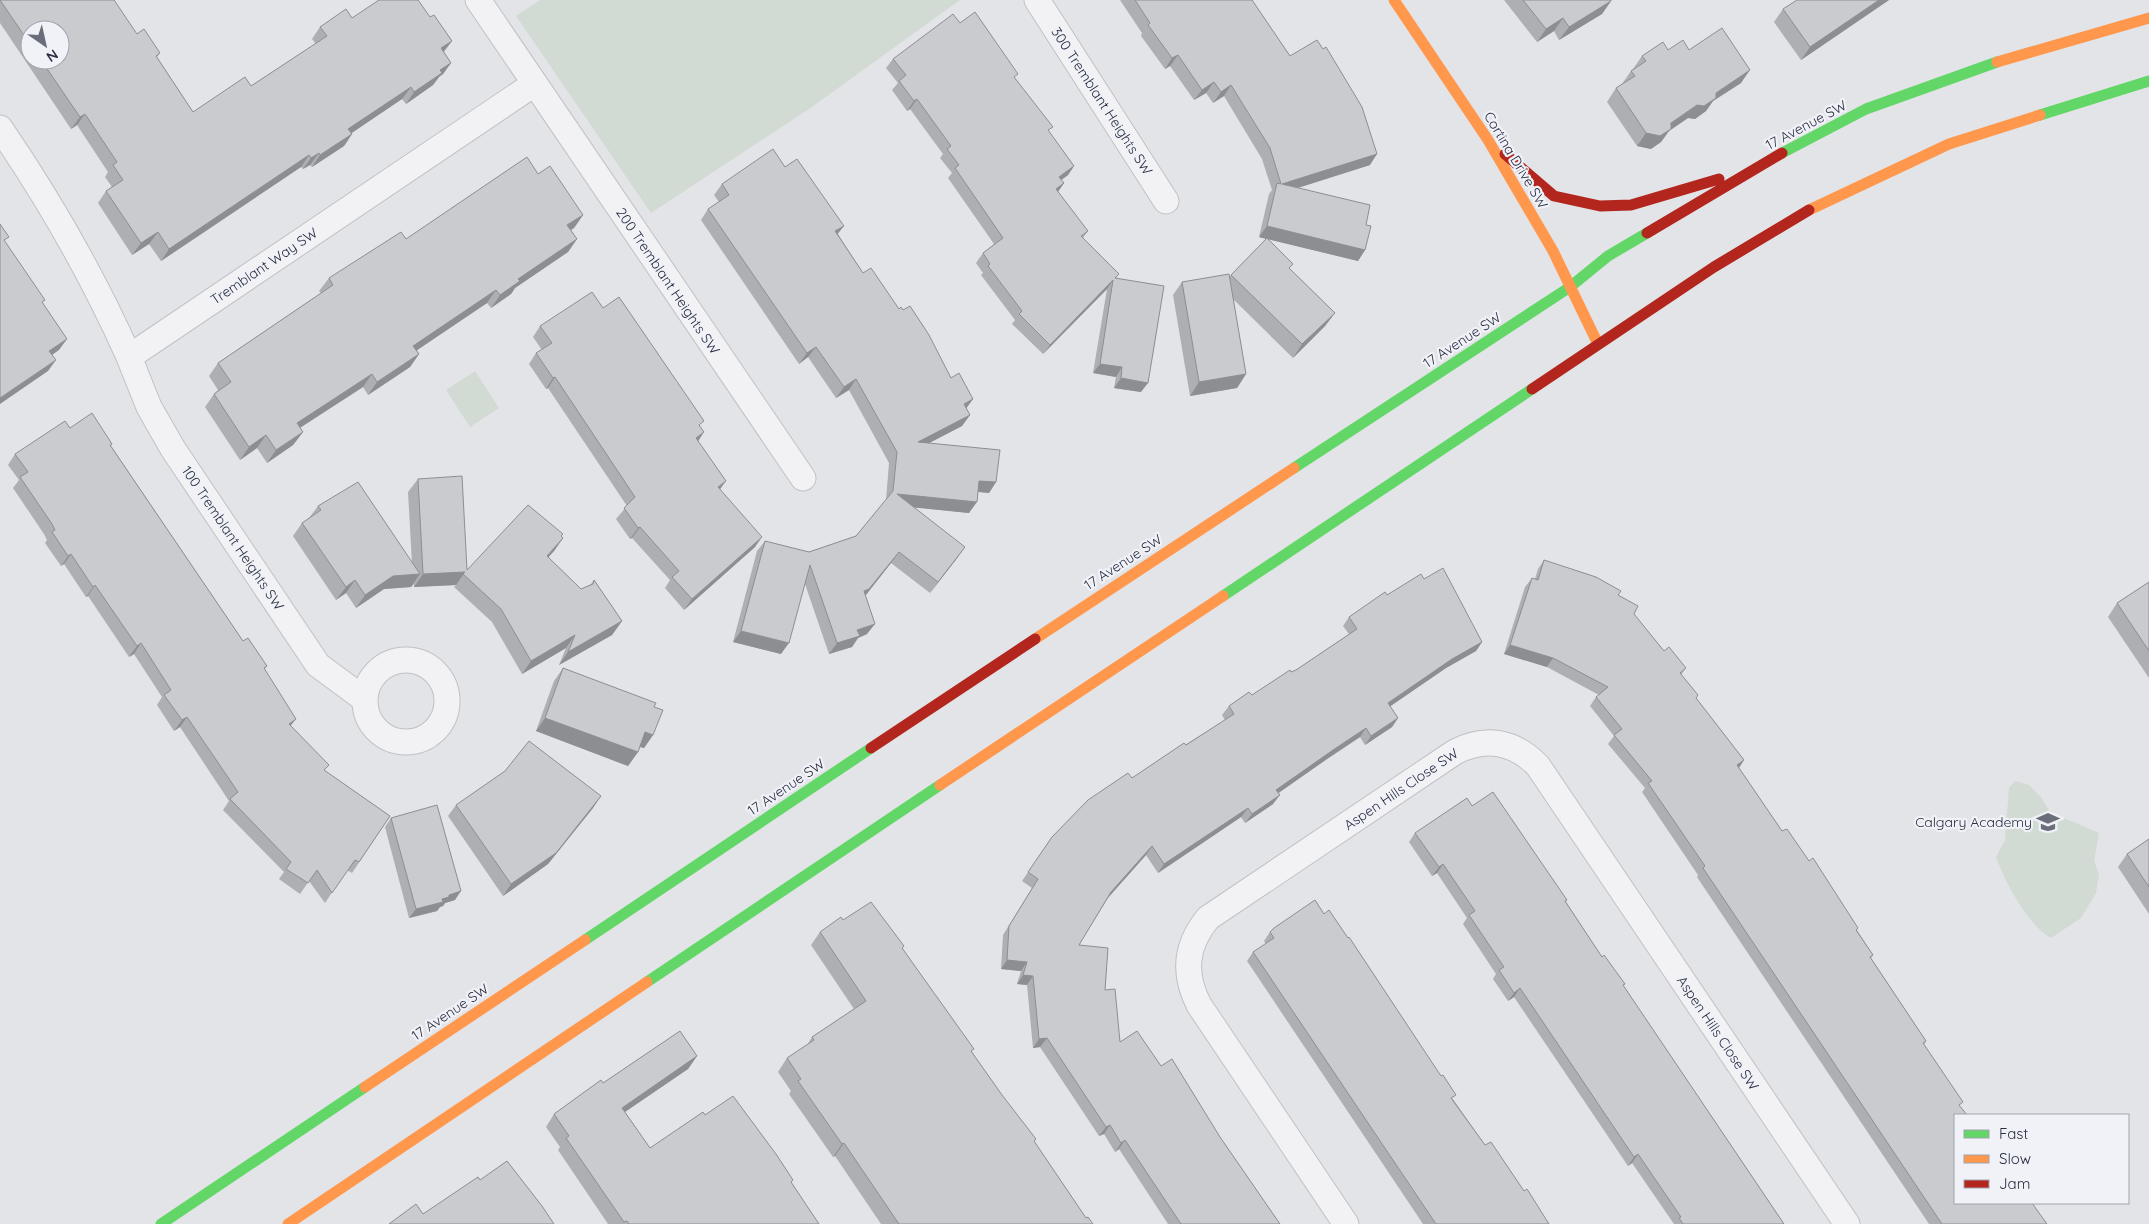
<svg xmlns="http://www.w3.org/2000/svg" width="2149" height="1224" font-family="Quicksand,sans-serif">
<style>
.green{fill:#d1dbd3}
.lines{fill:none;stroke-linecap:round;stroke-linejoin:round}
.street-casing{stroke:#c0c1c5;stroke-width:27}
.street{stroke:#f2f2f5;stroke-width:25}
.fast{stroke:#63d668;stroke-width:11}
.slow{stroke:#ff974d;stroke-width:11}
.jam{stroke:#b3261e;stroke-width:11}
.wall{fill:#aeafb2;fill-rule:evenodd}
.shaded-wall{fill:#8d8e91}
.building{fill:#cacbcf;stroke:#8d8e91}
.labels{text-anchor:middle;stroke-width:4.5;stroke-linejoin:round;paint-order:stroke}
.street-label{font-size:14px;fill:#292e41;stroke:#f0f2f7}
.poi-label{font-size:14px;fill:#292e41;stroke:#f0f2f7;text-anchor:end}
</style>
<rect width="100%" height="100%" fill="#e3e4e7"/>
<!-- green -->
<path class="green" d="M540,0H960L809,109L651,213L516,16Z
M475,371L499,408L470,427L446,390Z
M2015,781L2029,785L2041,797L2050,812L2099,833L2094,861L2099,874L2096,893L2081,918L2051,938C2029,927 2004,880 1996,857L2005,840L2009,788Z"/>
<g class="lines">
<defs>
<path id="street" d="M478,0L803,478
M1037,0L1166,201
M0,128C50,201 93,276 129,357L534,84
M129,357L149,407L173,449L318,665L364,699
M365 701a41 41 0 1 1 82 0a41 41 0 1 1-82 0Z
M1346,1224L1199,1005C1183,974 1185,946 1208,918L1455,752C1486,736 1514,741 1538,766L1847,1224"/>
</defs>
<!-- street casing -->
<use href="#street" class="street-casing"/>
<!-- street -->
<use href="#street" class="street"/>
<!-- fast -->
<path class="fast" d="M2040,115L2149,81
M1782,153L1866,109L1997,62
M1294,468L1570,287L1608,256L1647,233
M1223,596L1532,389
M585,940L871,748
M647,982L940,785
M161,1224L365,1087"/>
<!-- slow -->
<path class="slow" d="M1394,0L1488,140L1553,251L1598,344
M1997,62L2149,18
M1809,210L1949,144L2040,115
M1035,639L1294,468
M940,785L1223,596
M365,1087L585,940
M288,1224L647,982"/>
<!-- jam -->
<path class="jam" d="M1505,154L1554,196L1600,206L1631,205L1719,179
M1647,233L1782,153
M1532,389L1714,267L1809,210
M871,748L1035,639"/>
</g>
<!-- wall -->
<path class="wall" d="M0,0L137,34L160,53L157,57L193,112L251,86L316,44L312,39L320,27L352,18L430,17L452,41L444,52L451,63L443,74L439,77L433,85L406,104L402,99L351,133L352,134L344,146L312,167L310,165L303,169L301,167L161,261L149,244L132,255L98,203L106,191L112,187L105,177L108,172L77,125L71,129L0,23ZM30,30L60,60H30Z
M1120,0H1252L1290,56L1370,165L1298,188L1366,225L1365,250L1358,261L1268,239L1290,269L1335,313L1325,326L1293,358L1233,299L1246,374L1237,388L1190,396L1173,295L1182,282L1229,277L1266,239L1259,237L1269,194L1272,190L1262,159L1224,96L1213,103L1206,93L1194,100L1170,66L1165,69L1141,36L1142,33Z
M1504,0H1611V1L1602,14L1559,40L1554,31L1537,42Z
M1889,0L1801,60L1774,22L1783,9Z
M960,23L1015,78L1049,132L1074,166L1068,175L1061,180L1064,183L1058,192L1088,231L1083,238L1119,274L1116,278L1141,392L1114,388L1116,377L1093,373L1107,289L1043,354L1012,324L1015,320L981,275L983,273L976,263L983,253L994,244L948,178L952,173L940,158L943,154L910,109L907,111L892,90L898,83L886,68L893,59Z
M1668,50H1689L1741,83L1713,101L1706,111L1695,119L1688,118L1669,131L1661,142L1651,149L1637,146L1607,102L1616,88L1622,84L1631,71L1633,69L1642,56Z
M785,167L838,234L863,273L899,309L951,378L973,399L966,408L970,415L962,426L929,443L996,482L989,493L978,492L969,513L914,507L958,557L930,593L891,563L865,596L867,634L858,638L852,647L829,654L805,584L781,654L733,642L757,551L765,541L809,552L856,536L886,500L889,463L849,390L836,398L808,357L799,364L701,220L708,209L719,202L714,195L722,184Z
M538,174L583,215L574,228L571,230L577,239L568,252L515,288L511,294L491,308L487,303L417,350L419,354L410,367L368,395L363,387L300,428L303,432L293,445L267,463L257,448L240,460L205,407L214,394L218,390L209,376L218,363L321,293L319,291L329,278L406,239Z
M603,308L700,426L698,441L720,489L755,547L684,610L665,588L670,580L632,538L630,539L616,519L627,506L548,388L546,389L529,364L536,353L542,350L533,337L540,326Z
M111,446L243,641L267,666L264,670L291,726L324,771L390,816L352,873L347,870L325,903L309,881L300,894L279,879L284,872L223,810L229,801L180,727L174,731L157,705L162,697L134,654L129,657L88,596L86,597L64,564L61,566L45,543L47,540L44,534L13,488L19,480L8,465L15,454Z
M418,479L467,570L563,534L561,536L563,538L554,551L548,557L581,589L591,584L594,580L622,621L612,635L559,665L566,648L522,674L492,622L454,587L456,585L414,587V584L411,587L384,589L356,608L346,593L336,600L293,536L302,523L309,518L318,506L412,563L408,492Z
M1544,560L1618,595L1664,651L1686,668L1681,675L1696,698L1744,760L1739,768L1782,831L1857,930L1873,955L1871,958L1926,1041L1924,1045L1960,1106L1955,1115L2047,1224H1929L1697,877L1698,875L1642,792L1645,788L1608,744L1614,736L1590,706L1596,697L1599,695L1547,667L1504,654L1525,587L1532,578L1535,579L1538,569Z
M1424,579L1482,642L1476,651L1446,668L1390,706L1398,718L1392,727L1365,745L1360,737L1327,759L1278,793L1273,804L1245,823L1241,817L1158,873L1146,855L1108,898L1079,945L1105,990L1120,1042L1161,1066L1220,1137L1280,1224H1168L1119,1149L1115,1152L1104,1134L1099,1136L1040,1047L1033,1048L1027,985L1017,984L1021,971L1001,969L1003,935L1032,888L1022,881L1052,837L1132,778L1225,720L1222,715L1229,706L1252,695L1291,672L1296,670L1349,634L1343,626L1349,617L1387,595Z
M2149,582V678L2108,617L2117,603Z
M563,668L654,707L653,735L644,748L640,747L638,752L628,766L536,731L554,681Z
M456,805L593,808L548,864L503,896L448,816Z
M1472,806L1567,900L1566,902L1602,957L1625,984L1623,986L1784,1224H1674L1632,1163L1628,1166L1514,997L1508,1001L1493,979L1496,974L1463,924L1467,918L1437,873L1432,876L1409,842L1415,833Z
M391,818L455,900L445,903L443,906L440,907L437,911L409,918L385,827Z
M2149,839V914L2118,867L2127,854Z
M1324,914L1485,1145L1524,1191L1549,1224H1423L1247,961L1253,952L1266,944L1264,941L1270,932Z
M843,920L903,949L972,1052L1086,1218L1093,1224H881L835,1156L833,1157L789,1094L791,1091L778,1072L787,1058L807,1045L812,1037L854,1009L811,945L820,932Z
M697,1056L688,1069L625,1112L650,1148L705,1115L791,1183L819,1224H608L558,1150L560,1147L546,1127L554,1114L603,1083Z"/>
<!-- shaded-wall -->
<path class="shaded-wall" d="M1879,0H1889L1801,60L1810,47Z
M1611,1L1602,14L1559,40L1569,27Z
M1563,18L1554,31L1537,42L1546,29Z
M452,41L443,52L441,48Z
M1178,55L1170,66L1165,69L1172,58Z
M451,63L443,74L439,77L433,85L406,104L414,92L440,70Z
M1750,70L1741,83L1713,101L1706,111L1695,119L1688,118L1669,131L1661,142L1651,149L1637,146L1646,133L1671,123Z
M1214,82L1206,93L1194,100L1202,90Z
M1231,85L1224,96L1213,103L1221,92Z
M411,87L402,99L340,141L348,129Z
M917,99L910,109L907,111L914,101Z
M85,114L77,125L71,129L80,117Z
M352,134L344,146L312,167L320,155Z
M319,153L310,165L303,169L311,158Z
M1377,154L1370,165L1275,195L1282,184Z
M309,155L301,167L161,261L169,249Z
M1074,166L1068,175L1052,187L1059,177Z
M1064,183L1057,193L1056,189Z
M583,215L574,228L558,238L567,225Z
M844,226L836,236L835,231Z
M1267,226L1365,250L1358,261L1259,237Z
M158,232L149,244L132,255L141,243Z
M577,239L568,252L515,288L511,294L491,308L500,295L518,279Z
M1113,280L1107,289L1043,354L1050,345Z
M496,290L487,303L404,359L413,346Z
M1335,313L1325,326L1293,358L1302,344Z
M67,339L59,350L42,362L49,351Z
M816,347L808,357L799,364L807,353Z
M419,354L410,367L368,395L377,382Z
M56,360L48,371L0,404V398Z
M1100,364L1122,367L1116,377L1093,373Z
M372,374L363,387L287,436L297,423Z
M1246,374L1237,388L1190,396L1199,382Z
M555,377L548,388L546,389L553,378Z
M1121,378L1148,383L1141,392L1114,388Z
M856,379L849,390L836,398L844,387Z
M973,399L965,410L964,404Z
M970,415L962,426L910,453L918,442Z
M303,432L293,445L267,463L276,450Z
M704,432L697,443L696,438Z
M266,435L257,448L240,460L249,447Z
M726,481L718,492V487Z
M979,481L996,482L989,493L971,491Z
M897,494L977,502L969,513L889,505Z
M640,527L632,538L630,539L638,528Z
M762,537L755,547L684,610L692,599Z
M563,538L554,551L538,569L547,556Z
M965,547L958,557L930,593L938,582Z
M899,552L891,563L862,600L864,591Z
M71,554L64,564L61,566L68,556Z
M465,572L456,585L414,587L423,574Z
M420,574L411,587L384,589L356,608L365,595L393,576Z
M355,580L346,593L336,600L346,587Z
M95,585L88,596L86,597L93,587Z
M622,621L612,635L559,665L568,652Z
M875,624L867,634L858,638L852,647L829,654L837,643L857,630Z
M741,631L789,643L781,654L733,642Z
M575,635L566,648L522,674L531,661Z
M1482,642L1476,651L1446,668L1382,712L1388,703L1452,659Z
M141,643L134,654L129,657L137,646Z
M1510,645L1553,658L1547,667L1504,654Z
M187,717L180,727L174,731L182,720Z
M545,718L638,752L628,766L536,731Z
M1398,718L1392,727L1365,745L1371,736Z
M296,719L288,729L289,724Z
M1366,728L1360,737L1327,759L1270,799L1276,790L1333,750Z
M645,732L653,735L644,748L636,746Z
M1744,760L1738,769L1737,765Z
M1280,795L1273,804L1245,823L1252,814Z
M601,796L593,808L548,864L503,896L511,884Z
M1248,808L1241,817L1158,873L1164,864Z
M1152,846L1146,855L1105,901L1111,892Z
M1443,864L1437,873L1432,876L1439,867Z
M461,891L455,900L445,903L443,906L440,907L437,911L409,918L416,909L442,899L449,895Z
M1007,960L1027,962L1021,971L1001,969Z
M1023,975L1033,976L1027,985L1017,984Z
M1520,988L1514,997L1508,1001L1514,993Z
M1047,1038L1040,1047L1033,1048L1039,1039Z
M697,1056L688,1069L613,1120L622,1108Z
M1110,1125L1104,1134L1099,1136L1106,1127Z
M1125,1140L1119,1149L1115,1152L1121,1143Z
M844,1143L835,1156L833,1157L842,1144Z
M1638,1154L1632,1163L1628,1166L1634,1157Z"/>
<!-- building -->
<path class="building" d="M0,0H114L137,34L144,29L160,53L156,56L193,112L245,77L251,86L327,36L320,27L346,9L352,18L379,0H418L430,17L434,15L452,41L441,48L451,63L440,70L442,73L414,92L411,87L348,129L352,134L320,155L319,153L311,158L309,155L169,249L158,232L141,243L106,191L123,180L113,165L117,162L85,114L80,117L41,60H60V30H30V44Z
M1135,0H1252L1290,56L1317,40L1323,49L1326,47L1362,107L1377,154L1282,184L1370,205L1366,225L1371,226L1365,250L1267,226L1277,183L1281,184L1270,148L1231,85L1221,92L1214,82L1202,90L1178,55L1172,58L1148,25L1150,23Z
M1523,0H1611V1L1569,27L1563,18L1546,29Z
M1797,0H1879L1810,47L1783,9Z
M975,12L1018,74L1014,77L1053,127L1048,130L1074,166L1059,177L1064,183L1056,189L1088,231L1081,236L1119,274L1115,278L1164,286L1148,383L1121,378L1122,367L1100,364L1113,280L1050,345L1019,314L1022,311L988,266L990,264L983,253L1003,238L955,168L959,165L947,149L951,146L917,99L914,101L899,81L906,75L893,59L953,14L960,23Z
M1722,28L1750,70L1716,93V98L1704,106L1697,105L1671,123V129L1660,136L1646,133L1616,88L1635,76L1631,71L1646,61L1642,56L1663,42L1668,50L1683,40L1689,50Z
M773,149L785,167L797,159L844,226L835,231L863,273L871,268L899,309L901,307L903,310L910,306L929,335L951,378L959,373L973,399L964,404L970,415L918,442L1000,450L996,482L979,481L977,502L897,494L965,547L938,582L899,552L869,589L864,591L875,624L857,630L860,636L837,643L810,565L789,643L741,631L765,541L809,552L856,536L893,491L897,452L856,379L844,387L816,347L807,353L708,209L729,195L722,184Z
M527,157L538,174L550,166L583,215L567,225L577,239L518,279L520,281L500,295L496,290L413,346L419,354L377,382L372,374L297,423L303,432L276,450L266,435L249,447L214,394L231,382L218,363L333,285L329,278L401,232L406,239Z
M0,224L9,237L4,240L45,300L42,302L67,339L49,351L56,360L0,398Z
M1267,238L1293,264L1289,268L1335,313L1302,344L1231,275Z
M1229,274L1246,374L1199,382L1182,282Z
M592,292L603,308L619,297L704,421L699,425L704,432L696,438L726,481L718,487L762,537L692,599L672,577L679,571L640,527L638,528L624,508L635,497L555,377L553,378L536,353L552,343L540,326Z
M92,413L112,444L110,445L243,641L248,638L267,666L264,668L296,719L289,724L329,765L324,770L390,816L359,862L355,860L332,893L317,870L308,883L286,869L291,862L230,799L238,792L187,717L182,720L164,695L171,690L141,643L137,646L95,585L93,587L71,554L68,556L52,532L55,530L52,524L20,477L28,472L15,454L65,421L70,428Z
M462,476L467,570L528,505L563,534L561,536L563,538L547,556L581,589L593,584L594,580L622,621L568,652L575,635L531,661L501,609L463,574L465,572L423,574L418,479Z
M358,482L420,574L393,576L365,595L355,580L346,587L302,523L321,510L318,506Z
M1544,560L1596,577L1621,591L1618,595L1638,606L1634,614L1664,651L1669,647L1686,668L1680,673L1698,695L1696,698L1744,760L1737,765L1782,831L1787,829L1809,861L1813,858L1858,928L1856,930L1873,955L1870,957L1926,1041L1923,1043L1963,1102L1959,1105L1967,1115H1955V1203H2032L2047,1224H1942L1703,868L1705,866L1648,783L1652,781L1614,735L1622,729L1596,697L1608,687L1553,658L1510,645L1532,578L1538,580Z
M1443,568L1482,642L1452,659L1388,703L1398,718L1371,736L1366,728L1333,750L1276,790L1280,795L1252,814L1248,808L1164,864L1152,846L1111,892L1079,945L1108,948L1105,990L1115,989L1120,1042L1137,1031L1161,1066L1172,1059L1220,1137L1280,1224H1181L1125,1140L1121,1143L1110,1125L1106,1127L1047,1038L1039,1039L1033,976L1023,975L1027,962L1007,960L1009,926L1038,879L1028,872L1052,837L1088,800L1128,773L1132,778L1184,743L1186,745L1234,714L1229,706L1249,692L1252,695L1290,670L1291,672L1296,670L1357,629L1349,617L1385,592L1387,595L1421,574L1424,579Z
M2149,582V651L2117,603Z
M563,668L656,703L654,707L663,710L653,735L645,732L638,752L545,718Z
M529,741L601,796L556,853L511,884L456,805L505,771Z
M1493,792L1567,900L1565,901L1602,957L1604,955L1625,984L1623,985L1784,1224H1683L1679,1218L1681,1217L1638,1154L1634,1157L1520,988L1514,993L1499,970L1504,967L1469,915L1475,911L1443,864L1439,867L1415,833L1467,798L1472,806Z
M437,805L461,891L449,895V897L442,899L443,902L416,909L391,818Z
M2149,839V887L2127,854Z
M1315,900L1324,914L1329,910L1348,938L1349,937L1441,1076L1443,1075L1456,1095L1451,1098L1485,1145L1491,1142L1524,1191L1527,1189L1549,1224H1436L1253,952L1274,938L1270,932L1274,928Z
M871,902L904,946L902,948L974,1049L971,1051L1002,1095L1036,1139L1034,1141L1086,1218L1088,1217L1093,1224H899L844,1143L842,1144L798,1081L801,1079L787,1058L814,1040L812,1037L866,1001L820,932L841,917L843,920Z
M680,1031L697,1056L622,1108L650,1148L703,1112L705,1115L733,1096L776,1154L793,1180L791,1182L819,1224H629L627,1221L624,1222L566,1138L569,1136L554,1114L601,1080L603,1083Z
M507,1161L542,1206L554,1224H389L416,1204L423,1214L478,1177L480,1180Z"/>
<!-- icons -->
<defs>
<symbol id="school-bare" viewBox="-9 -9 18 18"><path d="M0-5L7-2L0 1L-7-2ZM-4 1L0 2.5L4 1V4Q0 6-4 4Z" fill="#6a6e7b" stroke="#f0f2f7" stroke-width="2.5" paint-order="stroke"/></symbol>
</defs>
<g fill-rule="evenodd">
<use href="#school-bare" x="2032" y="806" width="32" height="32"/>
</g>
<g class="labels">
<!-- street labels -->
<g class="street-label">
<text transform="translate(1102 101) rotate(57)" y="5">300 Tremblant Heights SW</text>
<text transform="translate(1806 125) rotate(-28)" y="5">17 Avenue SW</text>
<text transform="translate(1516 160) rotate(59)" y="5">Cortina Drive SW</text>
<text transform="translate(264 266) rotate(-34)" y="5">Tremblant Way SW</text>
<text transform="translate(668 281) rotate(56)" y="5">200 Tremblant Heights SW</text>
<text transform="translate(1462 340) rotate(-33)" y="5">17 Avenue SW</text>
<text transform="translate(233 538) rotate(56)" y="5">100 Tremblant Heights SW</text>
<text transform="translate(1123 562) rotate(-33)" y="5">17 Avenue SW</text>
<text transform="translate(786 787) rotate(-34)" y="5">17 Avenue SW</text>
<text transform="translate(1401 789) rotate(-34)" y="5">Aspen Hills Close SW</text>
<text transform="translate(450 1012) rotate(-34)" y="5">17 Avenue SW</text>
<text transform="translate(1718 1033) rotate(56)" y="5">Aspen Hills Close SW</text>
</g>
<!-- poi labels -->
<g class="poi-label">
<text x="2032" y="827">Calgary Academy</text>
</g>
</g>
<!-- legend -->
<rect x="1954" y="1114" width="175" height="90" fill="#f0f2f7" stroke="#a0a4ae"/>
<rect x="1964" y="1130" width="25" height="8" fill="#63d668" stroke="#a0a4ae"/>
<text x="1999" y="1139" font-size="15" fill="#292e41">Fast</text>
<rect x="1964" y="1155" width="25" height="8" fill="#ff974d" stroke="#a0a4ae"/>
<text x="1999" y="1164" font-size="15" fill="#292e41">Slow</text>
<rect x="1964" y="1180" width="25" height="8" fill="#b3261e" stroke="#a0a4ae"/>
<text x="1999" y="1189" font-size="15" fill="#292e41">Jam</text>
<!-- north arrow -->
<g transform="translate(45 45) rotate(146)"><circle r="24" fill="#f0f2f7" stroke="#a0a4ae"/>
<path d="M0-4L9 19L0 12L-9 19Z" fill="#6a6e7b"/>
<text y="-8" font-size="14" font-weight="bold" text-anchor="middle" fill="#292e41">N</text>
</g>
</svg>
